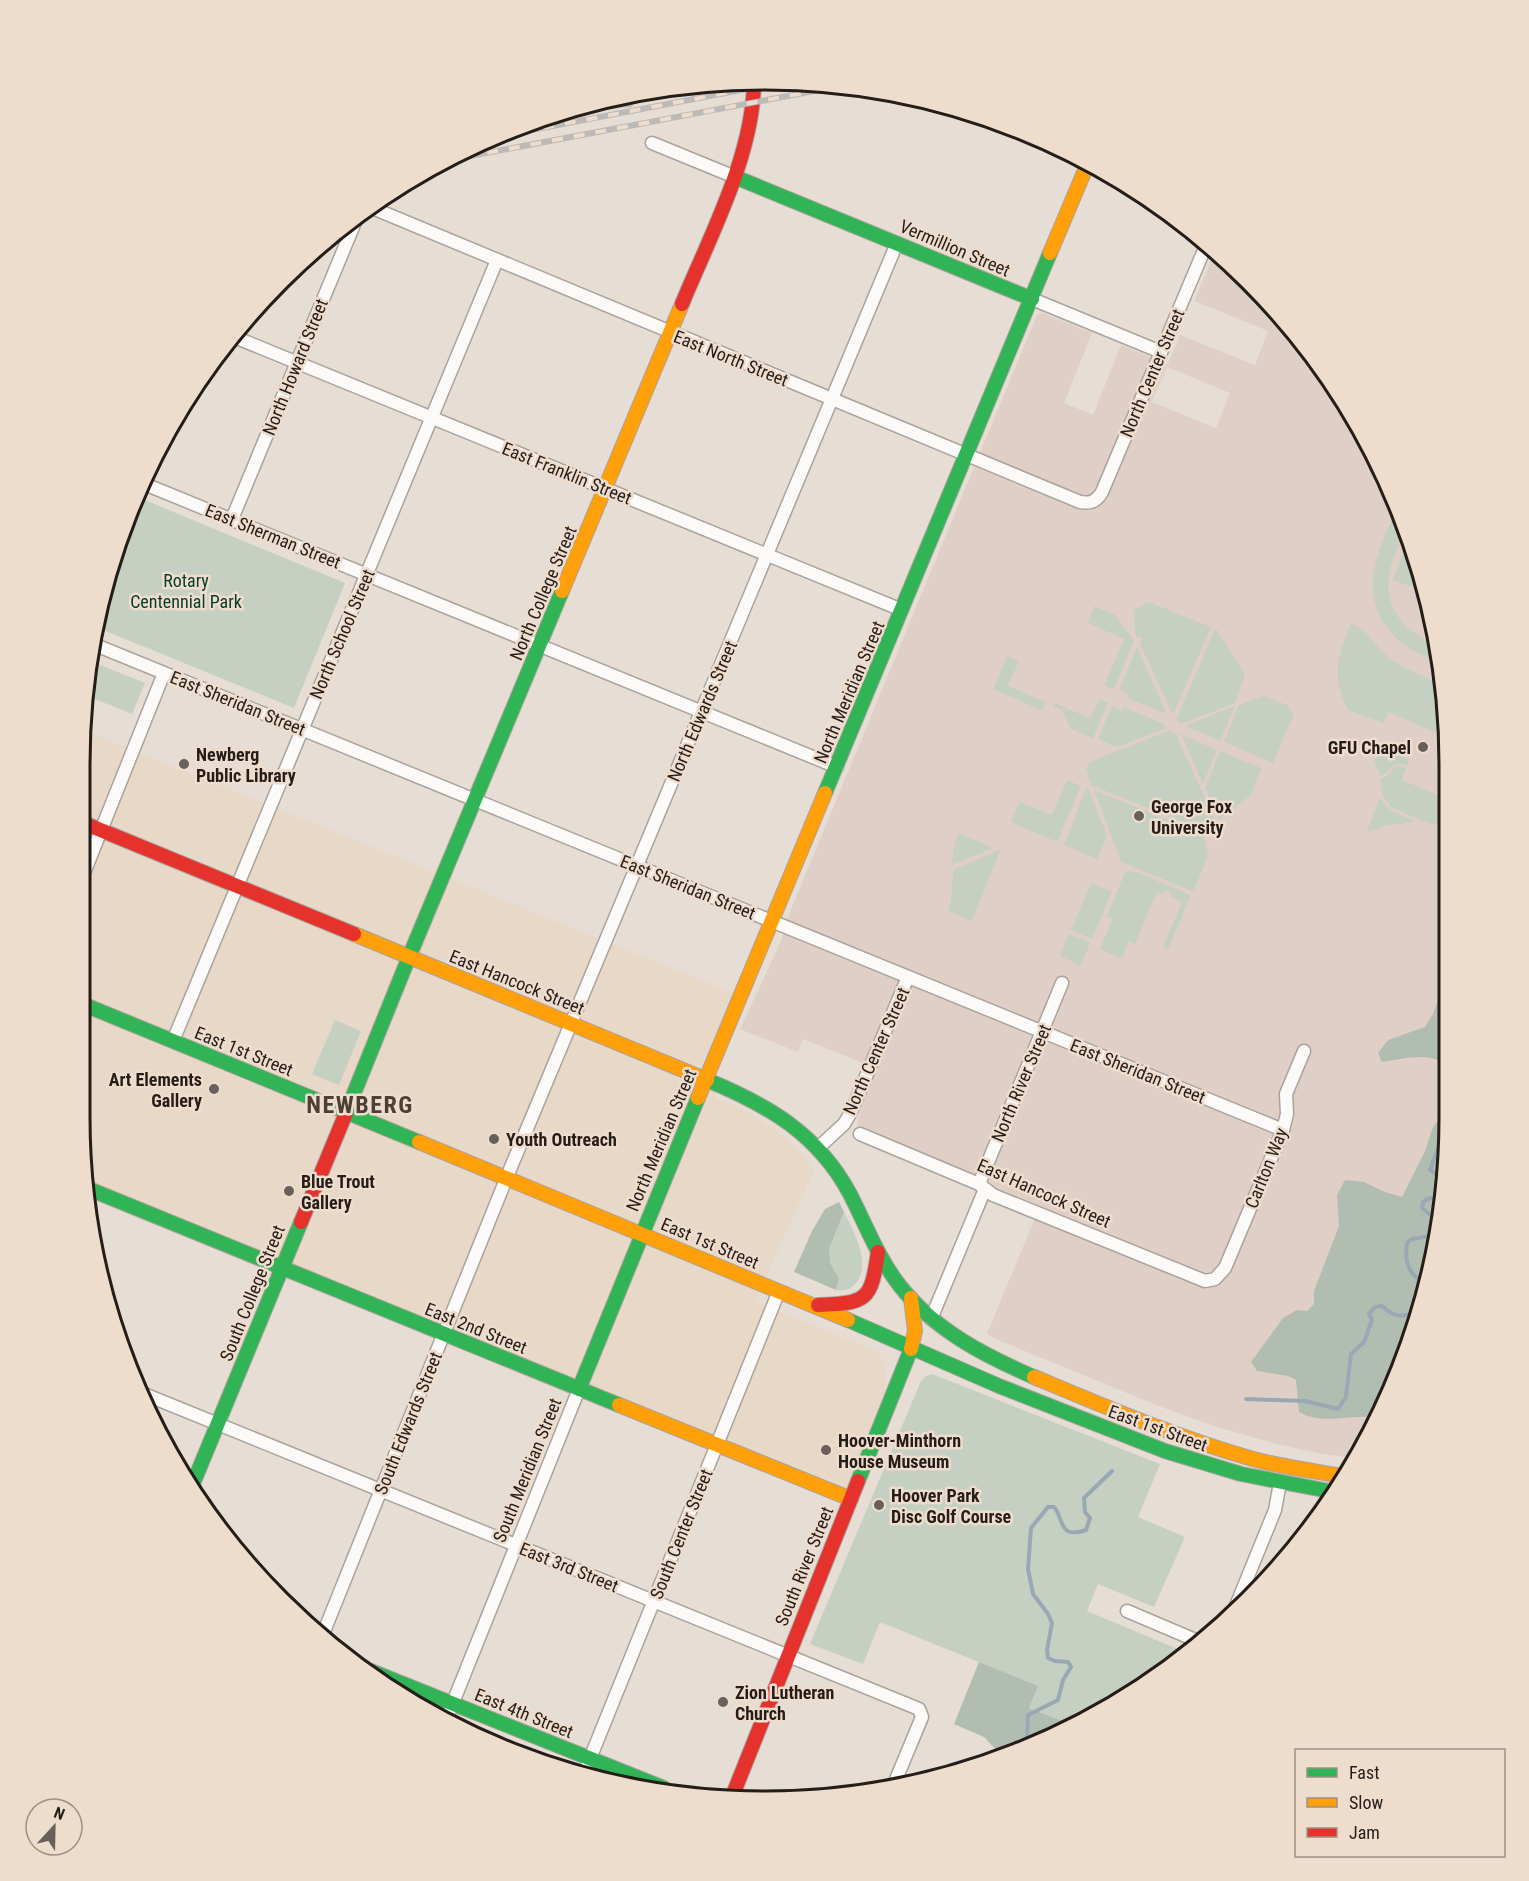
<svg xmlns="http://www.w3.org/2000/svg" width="1529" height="1881" font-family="'Roboto Condensed',sans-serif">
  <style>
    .built { fill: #e8d8c8 }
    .education { fill: #e0cfc7; fill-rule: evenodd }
    .green { fill: #c5d0c3 }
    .forest { fill: #b1bdb0 }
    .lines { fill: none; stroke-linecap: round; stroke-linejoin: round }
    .stream { stroke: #9aa8b5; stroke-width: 4 }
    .street-casing { stroke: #aaa39c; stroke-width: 15 }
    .fast-casing { stroke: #aaa39c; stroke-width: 16 }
    .slow-casing { stroke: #aaa39c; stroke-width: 16 }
    .jam-casing { stroke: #aaa39c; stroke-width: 16 }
    .street { stroke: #fbfaf9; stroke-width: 12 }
    .fast { stroke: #30b455; stroke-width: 14 }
    .slow { stroke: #ff9f0a; stroke-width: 14 }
    .jam { stroke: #e5322d; stroke-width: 14 }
    .rail-casing { stroke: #bcb9b7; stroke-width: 6 }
    .rail { stroke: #eedccd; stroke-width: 4; stroke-dasharray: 11; stroke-linecap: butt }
    .poi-dot { fill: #68605a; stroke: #eedccd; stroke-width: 2 }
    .labels { text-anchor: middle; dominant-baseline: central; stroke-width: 5; stroke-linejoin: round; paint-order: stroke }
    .street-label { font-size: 18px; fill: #241d18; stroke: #eedccd }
    .park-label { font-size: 18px; fill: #064027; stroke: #eedccd }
    .poi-label { font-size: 18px; font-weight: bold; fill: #241d18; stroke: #eedccd; text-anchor: start }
    .district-label { font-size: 24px; font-weight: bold; letter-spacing: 1.5px; fill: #4d3f33; stroke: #eedccd }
    .rim { fill: none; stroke: #241d18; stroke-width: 3 }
  </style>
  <rect width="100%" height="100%" fill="#e6ddd5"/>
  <path class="built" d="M81,729L741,996L714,1060L716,1098L736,1106L769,1125L794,1145L808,1160L814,1171L755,1301L879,1352L886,1370L883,1417L851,1499L88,1181L80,1116Z"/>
  <path class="education" d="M1216,249L1308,347L1379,461L1426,588L1448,720V1161L1426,1293L1379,1419L1355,1458L1323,1454L1281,1445L1217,1427L1156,1405L996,1339L987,1334L1040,1206L994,1187L989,1180L857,1126L863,1103L877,1069L803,1039L798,1052L740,1029L781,941L790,912L1037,315L1042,313L1092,333L1064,403L1093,415L1121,345L1168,364L1180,335L1255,365L1268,331L1194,301ZM1167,367L1230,393L1216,428L1152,402Z"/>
  <g class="green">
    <path d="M135,496L345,583L294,708L96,627L103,588Z"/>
    <path d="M1396,508L1405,530C1399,545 1391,560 1389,575C1384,607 1405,634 1435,643L1438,660C1396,651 1366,614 1374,570C1378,549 1389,528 1396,508Z"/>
    <path d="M1408,540L1426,588L1427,592L1393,580Z"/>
    <path d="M1149,602L1211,627L1173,715L1139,642L1143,640L1140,636L1137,638L1135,632L1134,610Z"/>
    <path d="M1094,606L1115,615L1134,641L1114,689L1104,686L1124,639L1088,623Z"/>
    <path d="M1351,623C1367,630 1374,644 1386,655C1403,669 1423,676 1442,684L1448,720V738L1388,712L1383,723L1348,710C1331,676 1337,657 1351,623Z"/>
    <path d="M1217,630L1245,674L1235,703L1181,724L1176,720L1214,631Z"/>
    <path d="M1137,647L1167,714L1127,698L1129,694L1119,690Z"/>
    <path d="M1007,656L1019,661L1008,686L1046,702L1043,711L993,689Z"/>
    <path d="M93,662L145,683L132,714L85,695L89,672Z"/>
    <path d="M1264,696L1287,705L1294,714L1273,763L1224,742L1239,705Z"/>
    <path d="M1099,699L1108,703L1093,738L1071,729L1062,710L1053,706L1054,703L1090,718Z"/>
    <path d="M1112,706L1122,711L1124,707L1162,723L1167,728L1116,747L1098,739Z"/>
    <path d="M1235,706L1220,741L1187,727V725Z"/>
    <path d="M1169,731L1176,734L1216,822L1204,831L1091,785L1086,769L1089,762Z"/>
    <path d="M1181,734L1217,750L1203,784Z"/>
    <path d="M1383,748L1410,759L1407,766C1391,760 1393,771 1380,776L1374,762L1377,754L1380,755Z"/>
    <path d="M1220,751L1261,768L1251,795L1219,819L1205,788Z"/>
    <path d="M1396,766L1406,768L1402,780L1441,796L1448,781L1447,819L1440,823L1430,824L1391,807L1383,797L1380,779L1388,775Z"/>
    <path d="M1067,780L1081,786L1057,842L1011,822L1020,802L1052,815Z"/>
    <path d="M1086,788L1089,790L1107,836L1097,859L1064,845Z"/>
    <path d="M1094,790L1203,834L1208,856L1194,890L1192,891L1121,862Z"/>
    <path d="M1380,798L1390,810L1414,821V822L1384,826L1366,833Z"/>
    <path d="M959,833L993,848L952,865C952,853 954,844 959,833Z"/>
    <path d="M1001,849L972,921L948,911L952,894L953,870Z"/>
    <path d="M1129,871L1136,872L1191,895L1168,949L1163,947L1182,902L1170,897L1171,892L1165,890L1163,894L1157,892L1135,944L1129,941L1122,959L1100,949L1113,918L1107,916L1125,872Z"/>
    <path d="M1091,883L1112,891L1092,939L1071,930Z"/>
    <path d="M1069,934L1090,943L1081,966L1060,956Z"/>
    <path d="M335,1020L361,1031L339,1085L312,1074Z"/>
    <path d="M844,1212C854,1232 874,1267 853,1286C847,1291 844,1291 836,1290L839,1279L830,1261L829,1249Z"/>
    <path d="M932,1374L1160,1464L1138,1517L1185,1537L1154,1607L1098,1584L1087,1611L1185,1652L1075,1726L1029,1708L1038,1686L880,1622L863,1664L810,1644L921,1381L926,1376Z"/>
  </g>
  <g class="forest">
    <path d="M1448,973V1067C1432,1050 1403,1059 1382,1062L1378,1053L1388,1040L1425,1027L1433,1014Z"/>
    <path d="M1448,1092V1161L1426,1293L1380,1418C1353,1413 1323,1426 1299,1412L1296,1380L1288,1376L1257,1371L1251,1362L1283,1318L1297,1310L1307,1311L1314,1304V1291L1339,1226L1337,1195L1345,1180L1364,1182L1385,1192L1402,1197L1425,1151L1433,1127L1441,1117Z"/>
    <path d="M839,1202L844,1212L829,1249L830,1262L839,1279L836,1290L794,1272L812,1231L825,1209Z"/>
    <path d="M979,1662L1038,1686L1029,1708L1075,1726L1068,1731L1000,1754L984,1737L954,1724Z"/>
  </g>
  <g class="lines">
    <g class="stream">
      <path d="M1445,1181L1430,1170L1444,1133L1448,1127"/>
      <path d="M1438,1221L1422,1208L1423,1202C1430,1196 1434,1198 1442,1200"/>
      <path d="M1428,1285C1409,1276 1404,1263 1407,1243L1412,1239L1436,1235"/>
      <path d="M1246,1399L1305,1401L1338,1409L1346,1397L1351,1354L1364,1342L1372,1320L1369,1314L1375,1307L1382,1306C1396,1319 1403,1317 1420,1311"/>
      <path d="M1027,1745L1028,1715L1058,1700L1063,1680L1071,1667L1068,1662L1055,1661L1048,1658L1047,1650L1052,1623L1048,1614L1033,1594L1028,1569L1031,1528L1048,1507H1054C1064,1518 1058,1540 1086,1530L1090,1518L1085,1512L1084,1498L1112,1471"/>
    </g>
    <defs>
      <g id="street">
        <path d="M652,143L735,177"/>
        <path d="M370,207L1080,502C1090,504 1097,501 1102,492L1207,243"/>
        <path d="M1032,299L1161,352"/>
        <path d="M232,336L902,610"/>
        <path d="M142,483L837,767"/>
        <path d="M232,519L358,215"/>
        <path d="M93,644L1283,1130"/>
        <path d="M80,883L164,673"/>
        <path d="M173,1041L497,260"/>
        <path d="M860,1134L979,1184L993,1195L1205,1281L1215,1279L1225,1268L1283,1130L1287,1114L1286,1094L1304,1051"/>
        <path d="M818,1148L844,1124L851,1112L908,977"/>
        <path d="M979,1184L1062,983"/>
        <path d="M931,1319L985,1189"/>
        <path d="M144,1394L919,1709L922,1717L892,1789"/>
        <path d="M1127,1611L1200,1642"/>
        <path d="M1233,1613L1275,1510L1280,1483"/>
        <path d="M323,1634L506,1179L897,243"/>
        <path d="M446,1720L579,1389"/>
        <path d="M583,1776L779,1291"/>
      </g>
      <g id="fast">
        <path d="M735,177L1032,299"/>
        <path d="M825,793L1050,253"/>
        <path d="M80,1003L419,1142"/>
        <path d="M707,1080C768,1105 818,1134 850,1194C866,1225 878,1258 900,1286C935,1330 983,1355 1034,1377"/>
        <path d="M346,1113L409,957L562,591"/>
        <path d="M89,1189L619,1405"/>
        <path d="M848,1320L999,1386L1165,1451L1241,1474L1334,1492"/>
        <path d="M579,1389L698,1098"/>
        <path d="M858,1481L911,1349"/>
        <path d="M192,1486L301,1222"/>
        <path d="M371,1671L664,1788"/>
      </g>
      <g id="slow">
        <path d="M1050,253L1088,163"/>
        <path d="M562,591L682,304"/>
        <path d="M354,934L707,1080"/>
        <path d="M698,1098L825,793"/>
        <path d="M419,1142L848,1320"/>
        <path d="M911,1298L915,1331L911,1349"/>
        <path d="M1034,1377C1106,1407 1178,1438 1253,1459C1283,1467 1313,1471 1343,1476"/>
        <path d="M619,1405L851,1499"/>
      </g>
      <g id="jam">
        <path d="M682,304C710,236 753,156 754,82"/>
        <path d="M81,822L354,934"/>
        <path d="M301,1222L346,1113"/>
        <path d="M818,1305C867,1303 871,1301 878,1252"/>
        <path d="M732,1797L858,1481"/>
      </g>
    </defs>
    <use href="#street" class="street-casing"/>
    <use href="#fast" class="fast-casing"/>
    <use href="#slow" class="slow-casing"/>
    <use href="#jam" class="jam-casing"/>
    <use href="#street" class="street"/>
    <use href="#fast" class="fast"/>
    <use href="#slow" class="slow"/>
    <use href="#jam" class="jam"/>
    <defs>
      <g id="rail">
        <path d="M564,111L630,104"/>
        <path d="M500,136L778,83"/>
        <path d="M444,161L846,85"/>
      </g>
    </defs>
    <use href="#rail" class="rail-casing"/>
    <use href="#rail" class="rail"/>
  </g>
  <g class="poi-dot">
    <circle cx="1423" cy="747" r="6"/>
    <circle cx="184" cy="764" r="6"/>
    <circle cx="1139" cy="816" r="6"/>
    <circle cx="214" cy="1089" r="6"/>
    <circle cx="494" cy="1139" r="6"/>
    <circle cx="289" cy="1191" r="6"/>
    <circle cx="826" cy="1450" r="6"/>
    <circle cx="879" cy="1505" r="6"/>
    <circle cx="723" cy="1702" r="6"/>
  </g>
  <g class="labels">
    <g class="street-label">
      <text transform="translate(955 248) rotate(23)">Vermillion Street</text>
      <text transform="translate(731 358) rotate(22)">East North Street</text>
      <text transform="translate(295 367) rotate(-68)">North Howard Street</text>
      <text transform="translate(1152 373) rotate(-67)">North Center Street</text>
      <text transform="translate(567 473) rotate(22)">East Franklin Street</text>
      <text transform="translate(273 536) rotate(22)">East Sherman Street</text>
      <text transform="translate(543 593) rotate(-67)">North College Street</text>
      <text transform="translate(342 634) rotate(-67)">North School Street</text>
      <text transform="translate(849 692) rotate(-67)">North Meridian Street</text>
      <text transform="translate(238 703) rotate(22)">East Sheridan Street</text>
      <text transform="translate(702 711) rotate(-67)">North Edwards Street</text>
      <text transform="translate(688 887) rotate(22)">East Sheridan Street</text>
      <text transform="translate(517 982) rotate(22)">East Hancock Street</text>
      <text transform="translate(244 1051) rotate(22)">East 1st Street</text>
      <text transform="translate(876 1051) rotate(-66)">North Center Street</text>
      <text transform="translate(1138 1071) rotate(22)">East Sheridan Street</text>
      <text transform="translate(1021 1083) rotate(-67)">North River Street</text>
      <text transform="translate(661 1140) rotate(-67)">North Meridian Street</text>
      <text transform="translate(1266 1168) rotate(-68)">Carlton Way</text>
      <text transform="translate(1044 1193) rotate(24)">East Hancock Street</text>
      <text transform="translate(710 1243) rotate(23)">East 1st Street</text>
      <text transform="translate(252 1293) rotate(-68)">South College Street</text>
      <text transform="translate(476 1328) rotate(22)">East 2nd Street</text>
      <text transform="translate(408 1423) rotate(-68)">South Edwards Street</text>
      <text transform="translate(1158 1428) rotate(20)">East 1st Street</text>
      <text transform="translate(527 1470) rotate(-68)">South Meridian Street</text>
      <text transform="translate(681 1534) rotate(-68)">South Center Street</text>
      <text transform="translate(804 1566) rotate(-68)">South River Street</text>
      <text transform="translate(569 1567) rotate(22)">East 3rd Street</text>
      <text transform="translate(524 1713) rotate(22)">East 4th Street</text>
    </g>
    <g class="park-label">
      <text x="186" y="580">Rotary<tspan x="186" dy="21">Centennial Park</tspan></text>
    </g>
    <g class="poi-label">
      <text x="1411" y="747" text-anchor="end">GFU Chapel</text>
      <text x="196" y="754">Newberg<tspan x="196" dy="21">Public Library</tspan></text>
      <text x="1151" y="806">George Fox<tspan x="1151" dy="21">University</tspan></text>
      <text x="202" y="1079" text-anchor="end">Art Elements<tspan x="202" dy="21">Gallery</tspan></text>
      <text x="506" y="1139">Youth Outreach</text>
      <text x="301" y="1181">Blue Trout<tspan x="301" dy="21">Gallery</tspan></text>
      <text x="838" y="1440">Hoover-Minthorn<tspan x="838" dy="21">House Museum</tspan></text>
      <text x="891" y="1495">Hoover Park<tspan x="891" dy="21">Disc Golf Course</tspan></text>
      <text x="735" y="1692">Zion Lutheran<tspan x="735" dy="21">Church</tspan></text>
    </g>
    <g class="district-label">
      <text x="360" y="1105">NEWBERG</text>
    </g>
  </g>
  <path d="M0 0H1529V1881H0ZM764 90H765A674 674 0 0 1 1439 764V1117A674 674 0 0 1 765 1791H764A674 674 0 0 1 90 1117V764A674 674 0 0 1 764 90Z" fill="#eedccd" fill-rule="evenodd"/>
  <path class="rim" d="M764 90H765A674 674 0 0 1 1439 764V1117A674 674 0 0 1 765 1791H764A674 674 0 0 1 90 1117V764A674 674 0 0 1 764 90Z"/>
  <rect x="1295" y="1749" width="210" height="108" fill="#eedccd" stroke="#9d9085" stroke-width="1.5"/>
  <rect x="1307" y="1768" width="30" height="9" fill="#30b455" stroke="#9d9085" stroke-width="1.5"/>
  <text x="1349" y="1779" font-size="18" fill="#241d18">Fast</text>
  <rect x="1307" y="1798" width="30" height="9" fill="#ff9f0a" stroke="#9d9085" stroke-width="1.5"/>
  <text x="1349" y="1809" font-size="18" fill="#241d18">Slow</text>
  <rect x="1307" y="1828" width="30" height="9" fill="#e5322d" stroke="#9d9085" stroke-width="1.5"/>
  <text x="1349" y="1839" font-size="18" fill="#241d18">Jam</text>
  <g transform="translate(54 1827) rotate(22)"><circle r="28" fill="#eedccd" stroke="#9d9085" stroke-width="1.5"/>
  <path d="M0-4.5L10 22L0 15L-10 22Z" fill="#68605a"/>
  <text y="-9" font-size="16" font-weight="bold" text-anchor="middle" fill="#241d18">N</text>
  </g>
</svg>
